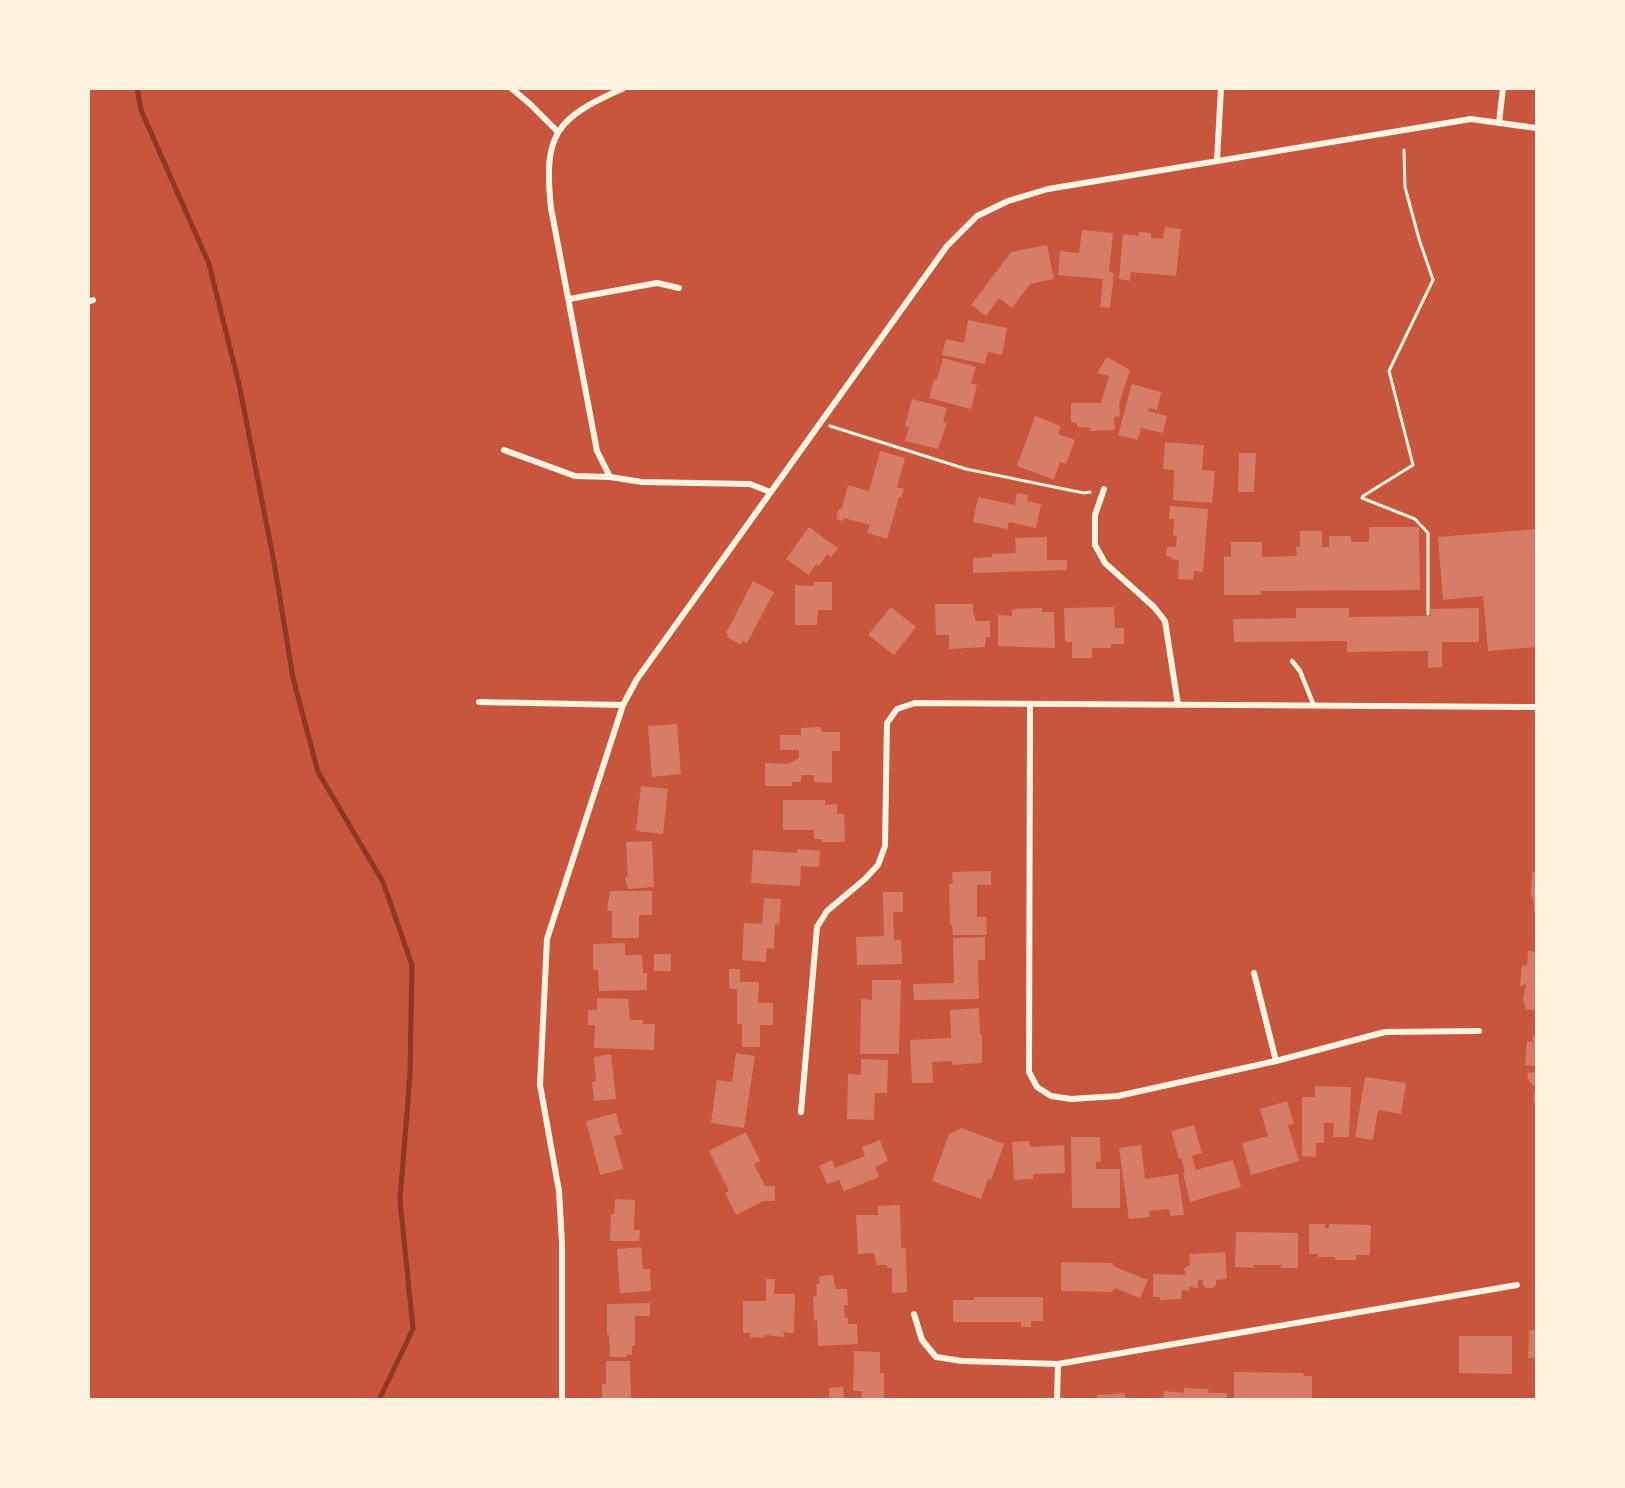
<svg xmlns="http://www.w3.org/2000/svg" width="1625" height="1488" font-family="Ubuntu,sans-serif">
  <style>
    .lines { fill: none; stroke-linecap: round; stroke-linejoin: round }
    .stream { stroke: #8f3625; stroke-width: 5 }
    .building { fill: #d67c66 }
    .path { stroke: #fff3e0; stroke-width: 3 }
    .service { stroke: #fff3e0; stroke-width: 4.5 }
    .minor { stroke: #fff3e0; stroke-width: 6 }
  </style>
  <rect width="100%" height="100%" fill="#c8553d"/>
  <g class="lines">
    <path class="stream" d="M137,88L141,110L209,264L239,384L274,562L293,678L318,772L383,882L412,965L410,1074L400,1200L413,1329L379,1400"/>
  </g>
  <g class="building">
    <path d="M1165,227L1181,229L1176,276L1131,272L1130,281L1119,279L1123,234L1139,236V232L1151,233V238L1163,239Z"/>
    <path d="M1082,230L1113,233L1109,272L1114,273L1110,308L1100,307L1103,279L1058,275L1060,251L1079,253Z"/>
    <path d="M1047,245L1054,279L1030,284L1012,308L999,298L986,316L971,305L1011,252Z"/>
    <path d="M968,320L1007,328L1002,355L988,352L985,364L942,355L946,339L964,343Z"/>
    <path d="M1107,357L1130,370L1119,404L1120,416L1114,417L1115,430L1089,431L1091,428L1077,427V423L1071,422V403H1101L1109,376L1097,373Z"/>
    <path d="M943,358L976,367L971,383L977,385L971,409L929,398L934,379L937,380Z"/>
    <path d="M1132,384L1161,392L1157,410L1149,408L1148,411L1167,416L1163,433L1141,428L1138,440L1118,435Z"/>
    <path d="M912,399L947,408L943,422L947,423L938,449L905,441L909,427L905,426Z"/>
    <path d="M1035,416L1061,426L1058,434L1075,440L1066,464L1060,462L1054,480L1017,466Z"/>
    <path d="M1165,442L1204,445L1202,470L1215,471L1212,503L1173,500L1174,470L1163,469Z"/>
    <path d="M880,451L905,458L897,487L904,489L901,498L899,497L887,539L867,533L870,525L844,518L843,521L836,519L838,510L842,508L848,485L869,491Z"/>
    <path d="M1239,453H1256L1254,492H1238Z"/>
    <path d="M1017,493L1028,495L1027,501L1041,504L1036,528L1009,522L1007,529L973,522L978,497L1015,505Z"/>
    <path d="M1170,506L1208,509L1203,572L1194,571L1193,580L1178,579L1179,560L1171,559V557L1166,556L1167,547H1176L1177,536L1173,535L1174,519H1169Z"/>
    <path d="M809,527L838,548L831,557L827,554L819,566L816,564L809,575L786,559Z"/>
    <path d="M1369,527H1419L1420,590L1261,591V595H1224V556L1231,557V542H1262V557L1297,556L1296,547H1300V531H1322V547H1329V536H1351V542H1369Z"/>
    <path d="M1536,529V647L1488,651L1483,596L1443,600L1438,537Z"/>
    <path d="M1047,537V560H1067V570L973,573V558L992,557V554L1016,553L1015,538Z"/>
    <path d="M753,581L774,592L747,643L743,641L741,645L727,637L728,634L726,633Z"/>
    <path d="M814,582H832V610H818L817,625H795V585L814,586Z"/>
    <path d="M935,604H973V615H975V621H990V637H986L985,647L949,649V635H936Z"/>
    <path d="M891,607L916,627L894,655L868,635Z"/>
    <path d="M1114,607L1115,628H1124V644H1111V648H1092V658H1072V642H1065L1064,608Z"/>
    <path d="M1042,608V612H1054L1055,648L998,646V615L1012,616V609Z"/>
    <path d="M1296,608H1349V617L1431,616L1430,609L1479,608V642H1442V667L1428,668V651L1347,652V641L1234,642L1233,619L1296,618Z"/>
    <path d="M677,724L681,774L652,777L648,726Z"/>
    <path d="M820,727L823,732H840V751H832V783L814,782V775H801V782H792V786H765V763L788,764L799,758V750H780V735H801V728Z"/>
    <path d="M641,786L668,789L663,834L636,831Z"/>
    <path d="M783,800H825V805L837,804V814H844L845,842H822V839H814V830H783Z"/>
    <path d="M652,841L654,887L628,889L625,877H628L626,842Z"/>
    <path d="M798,849L820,851L819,867L801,866L800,886L751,883L753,850L797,853Z"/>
    <path d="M991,871V885H977V917H986L987,935H953L952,925H950L949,884H953L952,872Z"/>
    <path d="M1532,872H1536V913L1534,911L1533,898L1531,896Z"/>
    <path d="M610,891H652V915H639V938H612V911H607Z"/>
    <path d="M883,892H903V912H893L894,940H901L902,964L857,965L856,937L884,936Z"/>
    <path d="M764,898L781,899L779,925L775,924L774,949L767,948L766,962L742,960L744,923L762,924Z"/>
    <path d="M985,937V960H978L979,999L914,1000L913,984L954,983L953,938Z"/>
    <path d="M625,943V955H642L643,973H647V990L599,991L598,970H593V944Z"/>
    <path d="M1528,951L1536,952V1017L1534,1016L1535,1010L1526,1009L1523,1000L1526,984L1520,986L1522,965L1527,966Z"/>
    <rect x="654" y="954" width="17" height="17"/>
    <path d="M729,969H740V982H759L758,1003H773V1025H760V1047H742V1024H737V990L729,988Z"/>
    <path d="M872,980H901L899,1054H860L861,999L872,1000Z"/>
    <path d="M597,998L628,999L630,1020H643V1024H655L654,1050L594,1048L595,1025H588V1010H597Z"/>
    <path d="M979,1008L980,1034H982V1063L951,1065L952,1061L932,1062L933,1083H912L910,1040L951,1038L950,1010Z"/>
    <path d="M1533,1035H1536V1066L1525,1065L1527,1041L1533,1042Z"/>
    <path d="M736,1053L755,1056L744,1128L711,1123L717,1080L732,1082Z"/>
    <path d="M611,1054L616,1099L594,1101L592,1082L596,1081L594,1057Z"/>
    <path d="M861,1059L888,1060L887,1093H875L874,1120L847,1119L848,1074L861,1075Z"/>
    <path d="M1536,1072V1103L1533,1102L1535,1086L1532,1085L1529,1081L1527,1073Z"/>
    <path d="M1365,1077L1406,1083L1401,1114L1378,1110L1373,1140L1355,1137Z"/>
    <path d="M1315,1086L1351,1087L1349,1137H1333L1334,1123H1324V1143H1316V1157L1302,1156V1097H1315Z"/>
    <path d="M1287,1101L1294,1124L1288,1125L1299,1161L1251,1175L1242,1143L1268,1136L1260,1109Z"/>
    <path d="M616,1113L622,1134L614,1136L623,1169L600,1175L586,1121Z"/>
    <path d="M1194,1125L1202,1153L1192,1156L1196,1170L1233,1160L1241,1187L1190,1202L1183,1173L1185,1172L1181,1158L1179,1159L1171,1131Z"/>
    <path d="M962,1128L1004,1144L991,1180L988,1179L981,1199L932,1181L949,1134Z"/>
    <path d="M746,1132L760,1161L754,1164L765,1186H775V1201H763L736,1215L725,1193L729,1191L709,1151Z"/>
    <path d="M1071,1137H1100L1101,1162H1096V1169H1120V1208H1072Z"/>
    <path d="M880,1140L888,1161L875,1167L879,1177L844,1191L839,1180L827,1184L819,1166L832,1160L835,1168L865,1156L862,1147Z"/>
    <path d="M1029,1141L1030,1147L1064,1145L1065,1173L1033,1174V1179L1014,1180L1012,1142Z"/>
    <path d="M1141,1145L1145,1179L1178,1174L1184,1215L1170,1216L1169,1209L1149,1211L1150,1217L1129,1219L1119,1148Z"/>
    <path d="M615,1199L635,1200L634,1230H640L639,1241H610L611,1214H614Z"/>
    <path d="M900,1205L901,1248H906L907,1292L892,1293V1268H887V1265H877L874,1253L858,1254L856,1215H878V1206Z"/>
    <path d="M1309,1224H1325V1228H1329V1224L1371,1225L1370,1255H1356V1260H1335V1257H1318V1254H1309Z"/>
    <path d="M1236,1232L1298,1233V1268H1280L1282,1265H1253L1255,1268L1235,1267Z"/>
    <path d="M641,1247L643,1269H650L651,1291L620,1293L617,1249Z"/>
    <path d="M1225,1252L1227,1279L1216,1280V1285L1213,1288H1206L1203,1285V1280H1198V1288L1189,1287V1291L1182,1290L1181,1299L1160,1300V1297H1153V1274L1186,1275L1184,1268L1190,1265L1189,1254Z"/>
    <path d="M1061,1262L1113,1263V1266L1148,1280L1140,1298L1115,1288L1112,1292L1061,1291Z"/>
    <path d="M833,1275L836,1289H847L848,1305H844L845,1318H848V1324H857L858,1344L818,1346L817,1320L814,1321L813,1297L817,1296L816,1284L820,1283L819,1276Z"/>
    <path d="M766,1279H775L774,1294H795L794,1333L783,1332L785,1337L764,1335L765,1338L750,1337V1333H743V1301H766Z"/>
    <path d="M974,1297H1043V1321H1031V1327H1021V1322H953V1300H974Z"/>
    <path d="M650,1303V1316H635V1346H632V1355L627,1354V1357H610L609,1335L607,1334V1304Z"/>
    <path d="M1529,1330H1536V1358H1528Z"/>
    <path d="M1459,1336H1512V1374L1459,1373Z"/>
    <path d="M854,1351L880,1352V1373H884V1400H861L862,1391H853Z"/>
    <path d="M606,1361H630L631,1400H602V1384H606Z"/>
    <path d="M1234,1372L1303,1373L1304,1376H1312V1399L1234,1400Z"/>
    <path d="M843,1387L844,1400H829V1388Z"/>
    <path d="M1184,1388L1208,1389L1209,1393H1227V1400H1163L1164,1391L1184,1393Z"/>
    <path d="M1125,1393V1400H1097V1395Z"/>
  </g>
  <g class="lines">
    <g class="path">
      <path d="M1404,150L1405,187L1419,239L1433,280L1389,371L1413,465L1363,496L1362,498L1415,519L1428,533V614"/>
      <path d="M830,426L966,469L1084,493L1090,492"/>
    </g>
    <path class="service" d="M1292,661L1300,671L1314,706"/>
    <g class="minor">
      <path d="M511,88L530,104L558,132"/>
      <path d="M1499,123L1503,88"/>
      <path d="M1217,160L1221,88"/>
      <path d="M569,299L657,283L679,288"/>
      <path d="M88,302L93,300"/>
      <path d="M504,450L575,476L610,477L642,482L750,484L770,492"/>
      <path d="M610,477L597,451L551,208C543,133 556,118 624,88"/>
      <path d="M1104,489L1095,515V545L1105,563L1154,607L1165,621L1178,705"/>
      <path d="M479,702L623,705"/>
      <path d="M1030,704L1029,1072L1037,1087L1051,1096L1071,1099L1118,1096L1276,1061L1385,1032L1479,1031"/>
      <path d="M1254,973L1276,1061"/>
      <path d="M801,1112L817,927L827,911L865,879L878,865L885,846L887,723L897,709L915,703L1536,707"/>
      <path d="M914,1314L922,1340L936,1357L962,1361L1058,1364L1517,1285"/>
      <path d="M562,1400V1243L559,1191L540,1085L547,939L623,705L637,679L947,246L977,216L1008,201L1048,189L1471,119L1536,128"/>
      <path d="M1057,1400L1058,1364"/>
    </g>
  </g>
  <rect width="1625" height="1488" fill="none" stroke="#fff3e0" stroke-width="180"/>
</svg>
